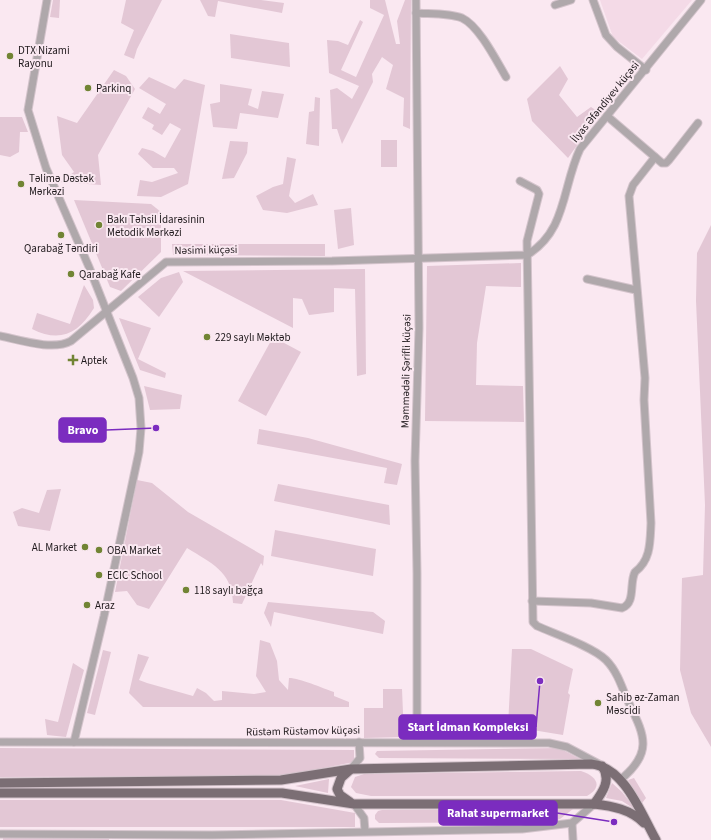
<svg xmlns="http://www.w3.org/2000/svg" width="711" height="840" font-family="'Source Sans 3',sans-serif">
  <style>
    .built { fill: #f4dae7 }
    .green { fill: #e3c7d5 }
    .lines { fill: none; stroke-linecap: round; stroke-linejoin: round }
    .minor-casing { stroke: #d3c3cb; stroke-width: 9 }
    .major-casing { stroke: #d3c3cb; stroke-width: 11 }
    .minor { stroke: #afa8ab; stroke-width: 7 }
    .major { stroke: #7b6e74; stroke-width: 9 }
    .poi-dot { fill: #718434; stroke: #fae8f1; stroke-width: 1.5 }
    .labels { text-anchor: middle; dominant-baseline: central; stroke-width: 4; stroke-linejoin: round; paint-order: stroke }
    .poi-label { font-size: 11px; fill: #1f191c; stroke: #fae8f1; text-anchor: start }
    .street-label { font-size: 11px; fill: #1f191c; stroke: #fae8f1 }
    .leader { fill: none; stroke: #7b2cbf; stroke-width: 1.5 }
    .callout-dot { fill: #7b2cbf; stroke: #fae8f1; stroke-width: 1.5 }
    .callout { fill: #7b2cbf; stroke: #7b2cbf; stroke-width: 1.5 }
    .callout-label { font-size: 12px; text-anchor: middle; font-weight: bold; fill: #fff }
  </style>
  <rect width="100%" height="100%" fill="#fae8f1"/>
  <path class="built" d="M600,0H692L642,59L613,37Z"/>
  <g class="green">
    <path d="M53,0H60L59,18L50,17Z"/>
    <path d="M126,0H162L137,49L134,59L124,55L134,30L121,23Z"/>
    <path d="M200,0H261L284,3L282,13L218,1L215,17L208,16Z"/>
    <path d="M370,0H385L396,44H400L397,21L405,0H411L410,129L403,126L404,98L386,89L393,65L382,57L372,74L373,82L342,144L337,129H332L330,90L337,88L352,99L359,86L329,73L327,40L338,41L348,45L360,20L363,22L341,70L356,77L384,15L370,8Z"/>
    <path d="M230,34L289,43L290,67L231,58Z"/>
    <path d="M560,66L568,79L559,95L577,117L591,107L600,113L568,158L532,121L527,99Z"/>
    <path d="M114,70L126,76L135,89L98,155L101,185L60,182L74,172L62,155L57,116L77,123Z"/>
    <path d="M149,77L175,89L184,79L205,85L188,184L161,197L137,196L140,180L152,182L178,173L174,168H153L138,154L142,148L153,151L165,158L181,129L170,123L162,135L152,129L154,125L142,118L148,107L160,114L166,104L139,88Z"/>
    <path d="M220,84L252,89L248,105L258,109L262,91L284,94L278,118L240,113L237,129L213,127L210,104L220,102Z"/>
    <path d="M315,97L320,98L319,146L306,144L309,112L314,111Z"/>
    <path d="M0,117H22L28,132H20L19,152L10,157L0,155Z"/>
    <rect x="381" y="140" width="16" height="27"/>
    <path d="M230,141L248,142L247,153L234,178L222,179Z"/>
    <path d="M287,157L296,159L289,196L295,203L313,194L318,205L287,213L263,210L256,196L273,187L283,184Z"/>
    <path d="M74,200L151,204L161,212V252L121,291L110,287Z"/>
    <path d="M351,208L354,245L338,249L334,210Z"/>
    <path d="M711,225V747L691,713L680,670L682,578L703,575L705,505L696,301L697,253Z"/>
    <path d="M172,244H325V256L173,255Z"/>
    <path d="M521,263V287L486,286L477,343L476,385L523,386L524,422L425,421L427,266Z"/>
    <path d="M365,269L366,374L357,376L355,289L334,288V312L309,315L302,299L293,298V328L183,271Z"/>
    <path d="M179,272L183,282L159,317L138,297L161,278Z"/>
    <path d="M84,285L93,300L94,308C78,334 60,343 32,329L37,313L70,324Z"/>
    <path d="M119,318L151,328L138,359L166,373L165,378L140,370Z"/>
    <path d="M273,337L301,352L266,416L238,401Z"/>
    <path d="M144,386L182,395L180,409L150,410Z"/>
    <path d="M259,429L308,438L402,464L397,485L384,483L387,468L257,444Z"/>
    <path d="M137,480L152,483L188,512L264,556L263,566L261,563L242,604L233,603C232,571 211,563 187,548L149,609L137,605L127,591L115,592Z"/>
    <path d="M278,484L389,505L390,525L274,501Z"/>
    <path d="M61,489L50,531L18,526L13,512L22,508L39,513L47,490Z"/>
    <path d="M275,530L376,549L373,576L271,556Z"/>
    <path d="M268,602L373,612L385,621L383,634L274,612L271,627L264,613Z"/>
    <path d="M260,640L270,643L277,661L279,680L288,690L289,678C300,678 322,688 334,692V696L349,702V707H143L129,693L138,654L149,657L139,680L147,683L193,696L197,688L206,693L214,701L222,700V691L254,694L266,692L256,676Z"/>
    <path d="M512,649H531L573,669L568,693L570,695L563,735L508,726Z"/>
    <path d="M103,650L111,652L95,715L87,713Z"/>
    <path d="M73,663L84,670L66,737L47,735L45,719L58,722Z"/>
    <path d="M383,689H402L404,737L364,738V708H383Z"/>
    <path d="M0,748L354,750V762L283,776L0,777Z"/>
    <path d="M559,748L580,759L379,758L375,754L377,751Z"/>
    <path d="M581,771C596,776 604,786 587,796H371L356,793L351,787L355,777L364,774Z"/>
    <path d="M634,778L646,798L642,803L628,780Z"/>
    <path d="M329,779L328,793L295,786Z"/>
    <path d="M612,783L622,792L636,810L622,801L606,798Z"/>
    <path d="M0,800H281L355,813V827H0Z"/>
    <path d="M573,809L560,819L550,822L384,823H379L375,819V815L378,811L382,810Z"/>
    <path d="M3,837L109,838V840H3Z"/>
  </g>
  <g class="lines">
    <defs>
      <g id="minor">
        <path d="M47,0L28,110L46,168L89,267L133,378L139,398L141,428L139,452L104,616L74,742"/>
        <path d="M416,0L419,328L415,461L417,573V742"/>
        <path d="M593,0L606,35L617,47L646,70"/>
        <path d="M555,5L571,0"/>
        <path d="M416,13C430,14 449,13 462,18C479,26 496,60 506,77"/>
        <path d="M607,116L662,163H666L669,160L698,123"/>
        <path d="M520,181L537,190L539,194L527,241L533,622L537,626C555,634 593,647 606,660C616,670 621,684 626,697C643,733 656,751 620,780"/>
        <path d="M587,279L636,290"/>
        <path d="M0,336C20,340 53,351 71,341L166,262L332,261L527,255C567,231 562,187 580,149L701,0"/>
        <path d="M532,601L591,603L622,608C636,603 629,583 635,572C651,560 650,542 651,523L644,400L645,378L629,196L633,185L655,157"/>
        <path d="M0,742L549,743L567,747L599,764"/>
        <path d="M351,769L360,758L359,742"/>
        <path d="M354,804L364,818L365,831"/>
        <path d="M572,823L573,840"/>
        <path d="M0,834L212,835L522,829L572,823L594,804"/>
      </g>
      <g id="major">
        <path d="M0,783L281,780L351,769L591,764C625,767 641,814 656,840"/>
        <path d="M0,793H282L354,804H594C612,806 630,809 644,823"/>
        <path d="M350,802L340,795L337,789L341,778L350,770"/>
        <path d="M594,804C602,793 612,780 602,766"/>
      </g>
    </defs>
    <use href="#minor" class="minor-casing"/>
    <use href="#major" class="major-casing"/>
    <use href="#minor" class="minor"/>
    <use href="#major" class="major"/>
  </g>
  <g class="poi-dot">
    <circle cx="10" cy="56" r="4"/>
    <circle cx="88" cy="88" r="4"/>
    <circle cx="21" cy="184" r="4"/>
    <circle cx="99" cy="225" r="4"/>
    <circle cx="61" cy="235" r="4"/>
    <circle cx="71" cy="274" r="4"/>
    <circle cx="207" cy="337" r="4"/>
    <path d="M71 354h4v4h4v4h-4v4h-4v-4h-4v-4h4z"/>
    <circle cx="85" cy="547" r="4"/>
    <circle cx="99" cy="550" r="4"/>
    <circle cx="99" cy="575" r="4"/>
    <circle cx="186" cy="590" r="4"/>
    <circle cx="87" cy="605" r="4"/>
    <circle cx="598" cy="703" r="4"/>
  </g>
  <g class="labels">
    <g class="poi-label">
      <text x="18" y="50">DTX Nizami<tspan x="18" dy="13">Rayonu</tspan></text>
      <text x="96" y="88">Parkinq</text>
      <text x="29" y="178">Təlimə Dəstək<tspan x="29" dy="13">Mərkəzi</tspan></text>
      <text x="107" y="219">Bakı Təhsil İdarəsinin<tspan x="107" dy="13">Metodik Mərkəzi</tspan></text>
      <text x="61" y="248" text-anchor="middle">Qarabağ Təndiri</text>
      <text x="79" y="274">Qarabağ Kafe</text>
      <text x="215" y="337">229 saylı Məktəb</text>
      <text x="81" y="360">Aptek</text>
      <text x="77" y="547" text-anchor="end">AL Market</text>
      <text x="107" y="550">OBA Market</text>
      <text x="107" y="575">ECIC School</text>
      <text x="194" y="590">118 saylı bağça</text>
      <text x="95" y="605">Araz</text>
      <text x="606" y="697">Sahib əz-Zaman<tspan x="606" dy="13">Məscidi</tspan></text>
    </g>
    <g class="street-label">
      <text transform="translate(605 102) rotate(-51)">İlyas Əfəndiyev küçəsi</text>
      <text transform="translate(206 250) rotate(-1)">Nəsimi küçəsi</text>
      <text transform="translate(406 371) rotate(-89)">Məmmədəli Şərifli küçəsi</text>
      <text transform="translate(303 731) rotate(-1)">Rüstəm Rüstəmov küçəsi</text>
    </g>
  </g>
  <path class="leader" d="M156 428L106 430M540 681L536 727M614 822L557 813"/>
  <g class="callout-dot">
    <circle cx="156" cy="428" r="4"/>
    <circle cx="540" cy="681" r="4"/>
    <circle cx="614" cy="822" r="4"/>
  </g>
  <g class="callout">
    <rect x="59" y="418" width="47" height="24" rx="4"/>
    <rect x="399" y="715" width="137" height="24" rx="4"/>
    <rect x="439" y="801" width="118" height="24" rx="4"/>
  </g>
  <g class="callout-label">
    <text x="83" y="434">Bravo</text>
    <text x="468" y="731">Start İdman Kompleksi</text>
    <text x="498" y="817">Rahat supermarket</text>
  </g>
</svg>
